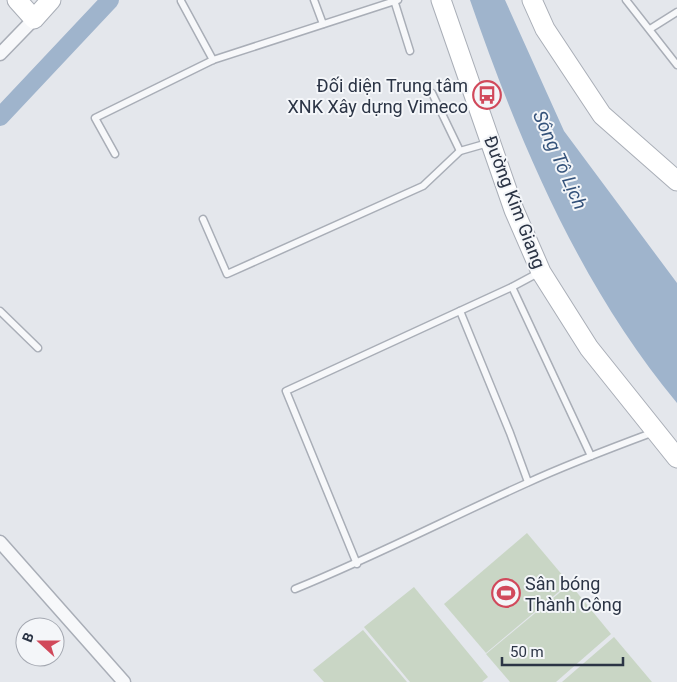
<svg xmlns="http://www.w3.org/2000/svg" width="677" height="682" font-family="Roboto,sans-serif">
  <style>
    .green { fill: #c9d6c5 }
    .water { fill: #9fb4cc }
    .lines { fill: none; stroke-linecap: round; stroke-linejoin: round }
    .canal { stroke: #9fb4cc; stroke-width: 18 }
    .lane-casing { stroke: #a9aeb7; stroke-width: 9 }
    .street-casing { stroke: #a9aeb7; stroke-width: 15 }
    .secondary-casing { stroke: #a9aeb7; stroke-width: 21 }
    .lane { stroke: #f7f8fa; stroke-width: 6 }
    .street { stroke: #f7f8fa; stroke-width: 12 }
    .secondary { stroke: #fff; stroke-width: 19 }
    .labels { text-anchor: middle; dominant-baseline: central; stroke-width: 4; stroke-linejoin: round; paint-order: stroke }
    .poi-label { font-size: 18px; fill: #2b3445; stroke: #f4f6f9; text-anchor: end }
    .street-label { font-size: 18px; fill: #2b3445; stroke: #f4f6f9 }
    .water-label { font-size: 19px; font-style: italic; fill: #34527a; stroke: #f4f6f9 }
  </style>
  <rect width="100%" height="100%" fill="#e4e7ec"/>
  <g class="green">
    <path d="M527,533L569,583L486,653L444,604Z"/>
    <path d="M570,584L611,634L556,682H510L486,654Z"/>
    <path d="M414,587L488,677L482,682H410L364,627Z"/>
    <path d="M363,630L407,682H324L313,670Z"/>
    <path d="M614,637L652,682H562Z"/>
  </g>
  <path class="water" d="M470,0H505L564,131L677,283V403C580,286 519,142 470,0Z"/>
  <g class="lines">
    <path class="canal" d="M0,117L110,0"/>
    <defs>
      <g id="lane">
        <path d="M314,0L323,24"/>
        <path d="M394,0L410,51"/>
        <path d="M626,0L677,65"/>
        <path d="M181,1L213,60"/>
        <path d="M650,29L677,12"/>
        <path d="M432,93L460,151"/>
        <path d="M115,154L95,118L213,60L398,0"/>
        <path d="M203,219L227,274L423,186L460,151L488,143"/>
        <path d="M512,287L591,456"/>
        <path d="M0,311L38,348"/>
        <path d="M460,311L510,433L528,482"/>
        <path d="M357,564L286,391L512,287L540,272"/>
        <path d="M295,589C374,557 449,518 527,483C568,464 611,448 654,432"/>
      </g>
      <g id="street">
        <path d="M0,54L34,19"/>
        <path d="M0,542L124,682"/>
      </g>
      <g id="secondary">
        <path d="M17,0L34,19L51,0"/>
        <path d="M441,0L514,210L541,272L589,348L677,458"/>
        <path d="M532,0L545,29L602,115L677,181"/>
      </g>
    </defs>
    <use href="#lane" class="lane-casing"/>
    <use href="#street" class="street-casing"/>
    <use href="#secondary" class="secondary-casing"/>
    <use href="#lane" class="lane"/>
    <use href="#street" class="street"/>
    <use href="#secondary" class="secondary"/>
  </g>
  <defs>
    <symbol id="bus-ring" viewBox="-11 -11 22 22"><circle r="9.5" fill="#f4f6f9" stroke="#d1495b" stroke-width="1.5"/><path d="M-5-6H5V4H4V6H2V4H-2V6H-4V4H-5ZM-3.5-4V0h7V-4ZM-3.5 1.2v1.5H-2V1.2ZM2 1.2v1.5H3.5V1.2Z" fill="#d1495b"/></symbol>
    <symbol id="stadium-ring" viewBox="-11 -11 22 22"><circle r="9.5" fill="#f4f6f9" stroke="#d1495b" stroke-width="1.5"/><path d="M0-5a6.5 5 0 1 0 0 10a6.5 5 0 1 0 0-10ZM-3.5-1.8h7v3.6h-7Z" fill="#d1495b"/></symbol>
  </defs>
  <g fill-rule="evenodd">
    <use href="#bus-ring" x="471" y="79" width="32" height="32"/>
    <use href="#stadium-ring" x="490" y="577" width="32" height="32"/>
  </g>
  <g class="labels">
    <g class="poi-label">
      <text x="468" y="85">Đối diện Trung tâm<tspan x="468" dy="21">XNK Xây dựng Vimeco</tspan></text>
      <text x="525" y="583" text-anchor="start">Sân bóng<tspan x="525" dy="21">Thành Công</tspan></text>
    </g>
    <g class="street-label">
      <text transform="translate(515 202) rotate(69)">Đường Kim Giang</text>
    </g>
    <g class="water-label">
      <text transform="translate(560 160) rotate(66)">Sông Tô Lịch</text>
    </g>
  </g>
  <g transform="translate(40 642) rotate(291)"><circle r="24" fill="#f4f6f9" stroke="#a4a8b1"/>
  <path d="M0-4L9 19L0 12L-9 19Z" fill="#d1495b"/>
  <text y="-8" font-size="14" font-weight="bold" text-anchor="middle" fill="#2b3445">B</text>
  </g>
  <path d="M502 657v8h121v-8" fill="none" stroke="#2b3445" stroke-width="2.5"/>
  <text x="510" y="657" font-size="15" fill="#2b3445" stroke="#f4f6f9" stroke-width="4" paint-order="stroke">50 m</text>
</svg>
